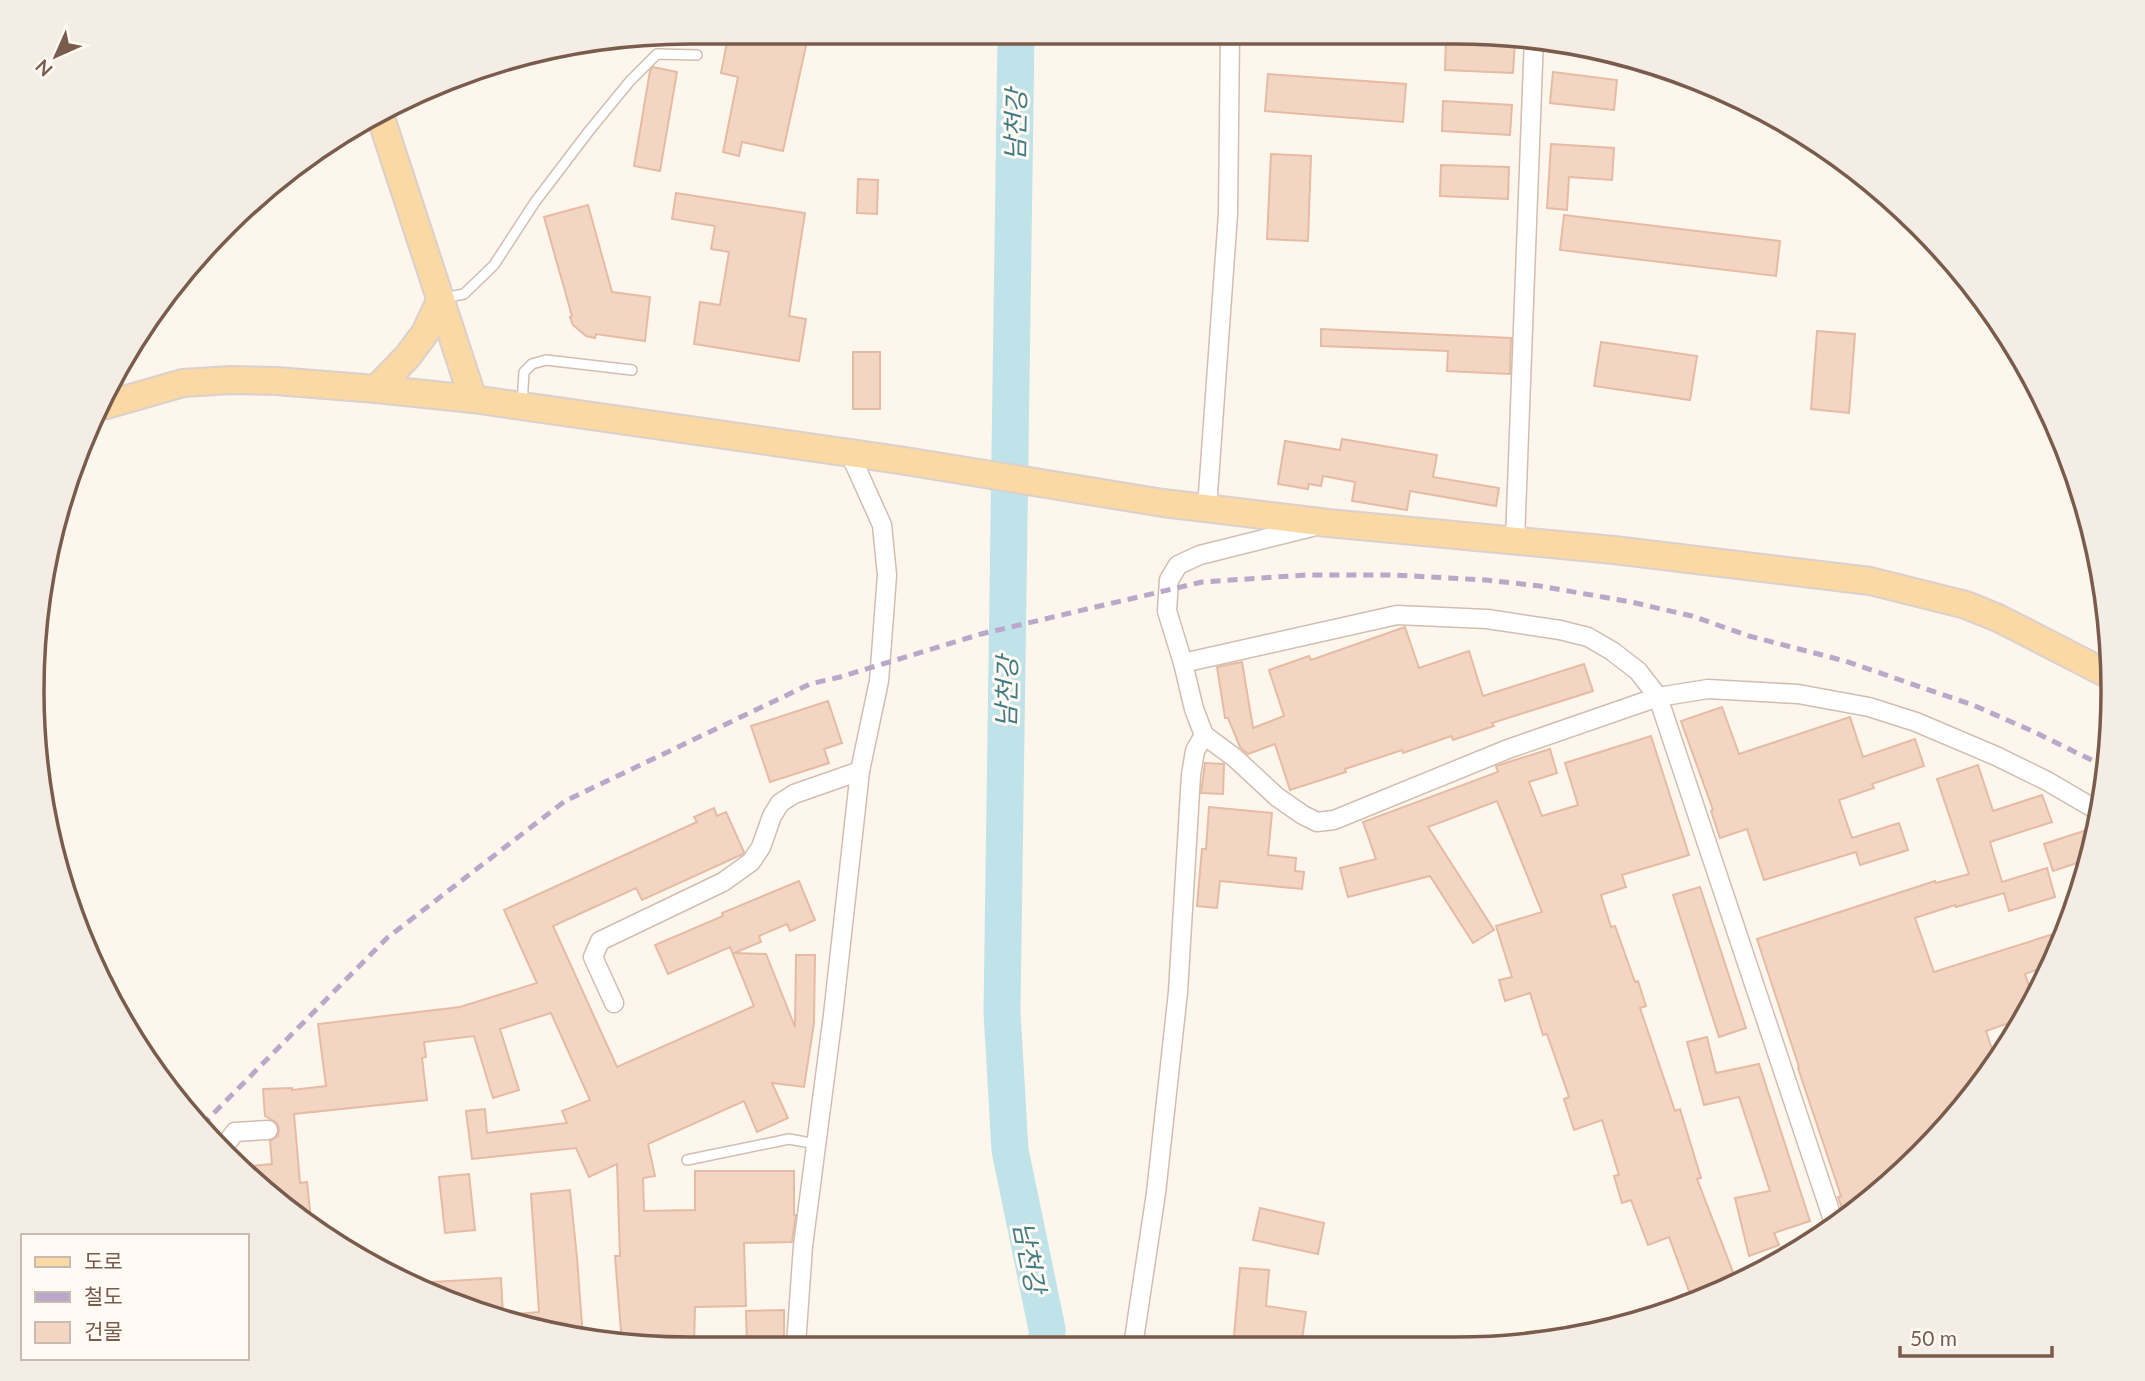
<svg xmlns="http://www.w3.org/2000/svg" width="2145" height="1381" font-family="Lato,'Noto Sans KR',sans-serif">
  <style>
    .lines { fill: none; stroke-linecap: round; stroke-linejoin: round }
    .river { stroke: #bfe3e8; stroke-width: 37 }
    .building { fill: #f3d5c3; stroke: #e6bba3; stroke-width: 2 }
    .lane-casing { stroke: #d1beb0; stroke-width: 12 }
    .street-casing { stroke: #d1beb0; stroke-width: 21 }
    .primary-casing { stroke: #dad1cd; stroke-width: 30 }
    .lane { stroke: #fff; stroke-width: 9 }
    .street { stroke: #fff; stroke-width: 18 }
    .primary { stroke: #fbd9a5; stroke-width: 26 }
    .rail { stroke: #b9a8c9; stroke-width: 5; stroke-dasharray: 10 7; stroke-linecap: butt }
    .labels { text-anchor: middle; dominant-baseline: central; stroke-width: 6; stroke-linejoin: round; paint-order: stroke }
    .water-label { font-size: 26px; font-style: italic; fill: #437c86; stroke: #fffaf3 }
    .rim { fill: none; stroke: #7a5c4d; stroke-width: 3.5 }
  </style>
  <rect width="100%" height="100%" fill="#fdf6ec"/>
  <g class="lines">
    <path class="river" d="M1016,34L1002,1012L1010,1150L1047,1329V1346"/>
  </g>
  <g class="building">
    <path d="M729,32H809L783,151L742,142L739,156L723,152L738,77L721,73Z"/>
    <path d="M1446,38L1515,41L1513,73L1445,70Z"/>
    <path d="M653,67L677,72L660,171L634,166L650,71Z"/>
    <path d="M1553,72L1617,80L1614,110L1550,103Z"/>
    <path d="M1268,74L1406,84L1403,122L1265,111Z"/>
    <path d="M1443,101L1512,105L1510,135L1442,131Z"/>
    <path d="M1551,144L1614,148L1612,180L1569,177L1567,210L1547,208Z"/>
    <path d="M1271,154L1311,156L1308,241L1267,239Z"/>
    <path d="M1441,165L1509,167L1508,199L1440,196Z"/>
    <path d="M858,179L878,180L877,214L857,213Z"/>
    <path d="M676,193L805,213L789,316L806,319L799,361L694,344L700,302L720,305L729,252L711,249L715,226L672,219Z"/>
    <path d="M588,205L612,292L650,297L645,341L596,334L595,338L586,336L573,325L570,317L572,316L544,217Z"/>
    <path d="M1564,215L1780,241L1776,276L1560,250Z"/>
    <path d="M1321,329L1511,338L1510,374L1447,371L1448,351L1321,346Z"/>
    <path d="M1817,331L1855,334L1849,413L1811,409Z"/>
    <path d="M1601,342L1697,356L1690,400L1594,386Z"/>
    <rect x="853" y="352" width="27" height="57"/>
    <path d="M1342,439L1437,455L1433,477L1499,488L1496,506L1410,491L1407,510L1352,501L1355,482L1323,476L1321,486L1309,484L1308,489L1278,484L1285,441L1340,450Z"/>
    <path d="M1405,627L1419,668L1469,651L1483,696L1584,664L1593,691L1492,723L1494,726L1453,740L1451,736L1403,753L1402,750L1345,769L1346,772L1290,790L1275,744L1248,754L1240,747L1228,718H1225L1217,667L1242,662L1253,728L1284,716L1269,670L1309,656L1311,660Z"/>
    <path d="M828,701L842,743L824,749L829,763L770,782L751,726Z"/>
    <path d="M1722,707L1739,754L1850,717L1863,757L1915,739L1924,766L1872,784L1874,788L1839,800L1852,838L1899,823L1908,850L1860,865L1856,852L1764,880L1747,829L1720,838L1711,811L1713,810L1681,721Z"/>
    <path d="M1651,736L1689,855L1622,875L1626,887L1601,895L1611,927L1615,926L1635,982L1638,981L1646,1006L1640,1008L1675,1111L1680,1109L1701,1178L1697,1179L1738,1285L1693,1302L1669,1237L1648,1245L1631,1200L1622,1203L1614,1176L1619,1175L1602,1120L1574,1130L1564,1099L1569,1097L1547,1034L1543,1035L1530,993L1505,1001L1499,980L1512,977L1496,926L1542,912L1497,801L1428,827L1494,930L1473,943L1430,876L1348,897L1340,868L1376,859L1363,822L1498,772L1496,766L1550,749L1557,773L1529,782L1542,816L1578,805L1565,763Z"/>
    <path d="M1205,763L1224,764L1223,794L1201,793Z"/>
    <path d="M1978,765L1993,811L2042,795L2052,822L1990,842L2002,882L2047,868L2055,897L2009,911L2004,893L1956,907L1955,905L1915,918L1934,972L2066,930L2050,965L2025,974L2034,1001L2026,1017L1986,1031L1996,1061L1950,1125L1856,1213L1846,1219L1838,1197L1841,1196L1798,1068L1799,1067L1757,939L1935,881L1936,883L1969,874L1937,779Z"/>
    <path d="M1209,807L1272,813L1268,855L1296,858L1295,871L1304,872L1302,889L1220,881L1217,908L1197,906L1202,849H1206Z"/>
    <path d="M714,808L717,816L726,812L744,852L743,854L642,900L636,888L553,926L617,1067L754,1006L730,947L668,974L655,945L723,916L722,913L799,881L815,920L790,931L787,924L759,936L761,942L734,953L766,954L795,1027L796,955H815L814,1023L804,1087L772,1083L788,1118L757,1132L744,1101L648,1144L655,1176L643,1178L644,1211L695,1210V1171H794V1215H796L792,1242L744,1243L746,1306L695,1307L694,1344H622L615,1256H620L617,1164L589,1177L576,1148L472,1159L466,1111L485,1109L487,1133L567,1123L562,1111L590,1100L551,1013L500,1029L519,1090L493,1098L474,1036L424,1042L426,1057L422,1058L427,1100L294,1114L300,1183L307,1182L311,1220L256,1186L240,1167L272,1164L270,1141L278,1136L279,1129L277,1123L265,1116L263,1089L292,1088V1090L326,1086L318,1024L460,1007L537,983L504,910L697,822L694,817Z"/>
    <path d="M2096,827L2089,859L2053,871L2044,844Z"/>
    <path d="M1700,887L1746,1028L1719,1037L1673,895Z"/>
    <path d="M1707,1037L1716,1073L1759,1064L1810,1221L1774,1233L1779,1245L1749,1256L1735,1198L1770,1191L1739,1097L1704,1105L1687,1042Z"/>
    <path d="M469,1174L475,1230L445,1233L439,1177Z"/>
    <path d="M570,1190L577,1258L583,1338L506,1317V1315L539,1312L531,1194Z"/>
    <path d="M1260,1208L1324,1223L1318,1254L1253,1240Z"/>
    <path d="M1240,1268L1269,1270L1266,1306L1306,1312L1301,1347H1233Z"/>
    <path d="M501,1278L503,1317L438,1299L412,1283Z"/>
    <path d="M784,1310V1345H747L746,1311Z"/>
  </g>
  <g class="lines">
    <defs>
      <g id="lane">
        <path d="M444,298L464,294L494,265L535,202L589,131L630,81L657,54L697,55"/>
        <path d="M522,405L524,372L532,364L546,360L632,370"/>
        <path d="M687,1160L789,1139L816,1144"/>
      </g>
      <g id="street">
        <path d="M1207,508L1228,214L1230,35"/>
        <path d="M1312,527L1200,555L1178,565L1169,580L1167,611L1183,663L1194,709L1204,735L1235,758L1277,797L1303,815L1317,822L1334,820L1508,749L1658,697L1708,689L1798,694L1869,707L1916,722L1996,756L2047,781L2100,812"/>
        <path d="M1515,540L1534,37"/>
        <path d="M1183,663L1397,615L1487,619L1560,630L1588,637L1612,651L1638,671L1658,697L1835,1226"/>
        <path d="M614,1003L593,957L600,941L723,882L751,862L761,847L772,816L780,803L794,794L860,771"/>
        <path d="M223,1148L235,1132L268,1130"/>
        <path d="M796,1345L803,1246L833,1015L860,771L879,681L887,575L882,525L850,454"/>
        <path d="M1133,1346L1156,1193L1178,992L1191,775L1195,751L1204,735"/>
      </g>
      <g id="primary">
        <path d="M380,115L473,399"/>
        <path d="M376,389L408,356L425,333L441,299"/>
        <path d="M106,405L183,383L231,380L276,381L376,389L473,399L899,460L1163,503L1328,523L1614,550L1870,581L1966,605L1998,618L2111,676"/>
      </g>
    </defs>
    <use href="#lane" class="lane-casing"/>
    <use href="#street" class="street-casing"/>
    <use href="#primary" class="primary-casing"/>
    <use href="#lane" class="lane"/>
    <use href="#street" class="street"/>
    <use href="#primary" class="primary"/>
    <path class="rail" d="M202,1125L387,938L565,801L810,684L840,677L981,634L1202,582L1306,575H1394L1486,580L1540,586L1631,602L1692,616L1749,636L1845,661L1973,705L2030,730L2108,768"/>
  </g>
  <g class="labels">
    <g class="water-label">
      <text transform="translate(1015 125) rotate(-89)">남천강</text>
      <text transform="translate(1006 692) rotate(-89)">남천강</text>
      <text transform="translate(1030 1257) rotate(79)">남천강</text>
    </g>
  </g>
  <path d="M0 0H2145V1381H0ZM690 44H1455A646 646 0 0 1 2101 690V691A646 646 0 0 1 1455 1337H690A646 646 0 0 1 44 691V690A646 646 0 0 1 690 44Z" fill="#f4ede6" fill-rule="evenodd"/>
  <path class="rim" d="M690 44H1455A646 646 0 0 1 2101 690V691A646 646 0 0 1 1455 1337H690A646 646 0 0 1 44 691V690A646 646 0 0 1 690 44Z"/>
  <rect x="21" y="1234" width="228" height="126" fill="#fffaf3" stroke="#cabbb1" stroke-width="2"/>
  <rect x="35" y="1257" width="35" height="10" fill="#fbd9a5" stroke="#cabbb1" stroke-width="2"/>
  <text x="84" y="1269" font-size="21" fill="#7a5c4d">도로</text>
  <rect x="35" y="1292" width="35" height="10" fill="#b9a8c9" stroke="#cabbb1" stroke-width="2"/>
  <text x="84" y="1304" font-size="21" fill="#7a5c4d">철도</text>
  <rect x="35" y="1322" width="35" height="21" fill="#f3d5c3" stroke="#cabbb1" stroke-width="2"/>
  <text x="84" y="1339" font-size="21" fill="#7a5c4d">건물</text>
  <g transform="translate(56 56) rotate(225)" stroke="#fffaf3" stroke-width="5" paint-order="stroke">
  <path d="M0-5L12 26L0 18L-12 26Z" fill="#7a5c4d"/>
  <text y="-10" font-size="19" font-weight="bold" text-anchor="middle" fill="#7a5c4d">N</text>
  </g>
  <path d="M1900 1346v10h152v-10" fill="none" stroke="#7a5c4d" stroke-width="3.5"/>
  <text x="1910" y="1346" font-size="21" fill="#7a5c4d" stroke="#fffaf3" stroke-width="5" paint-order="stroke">50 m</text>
</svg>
